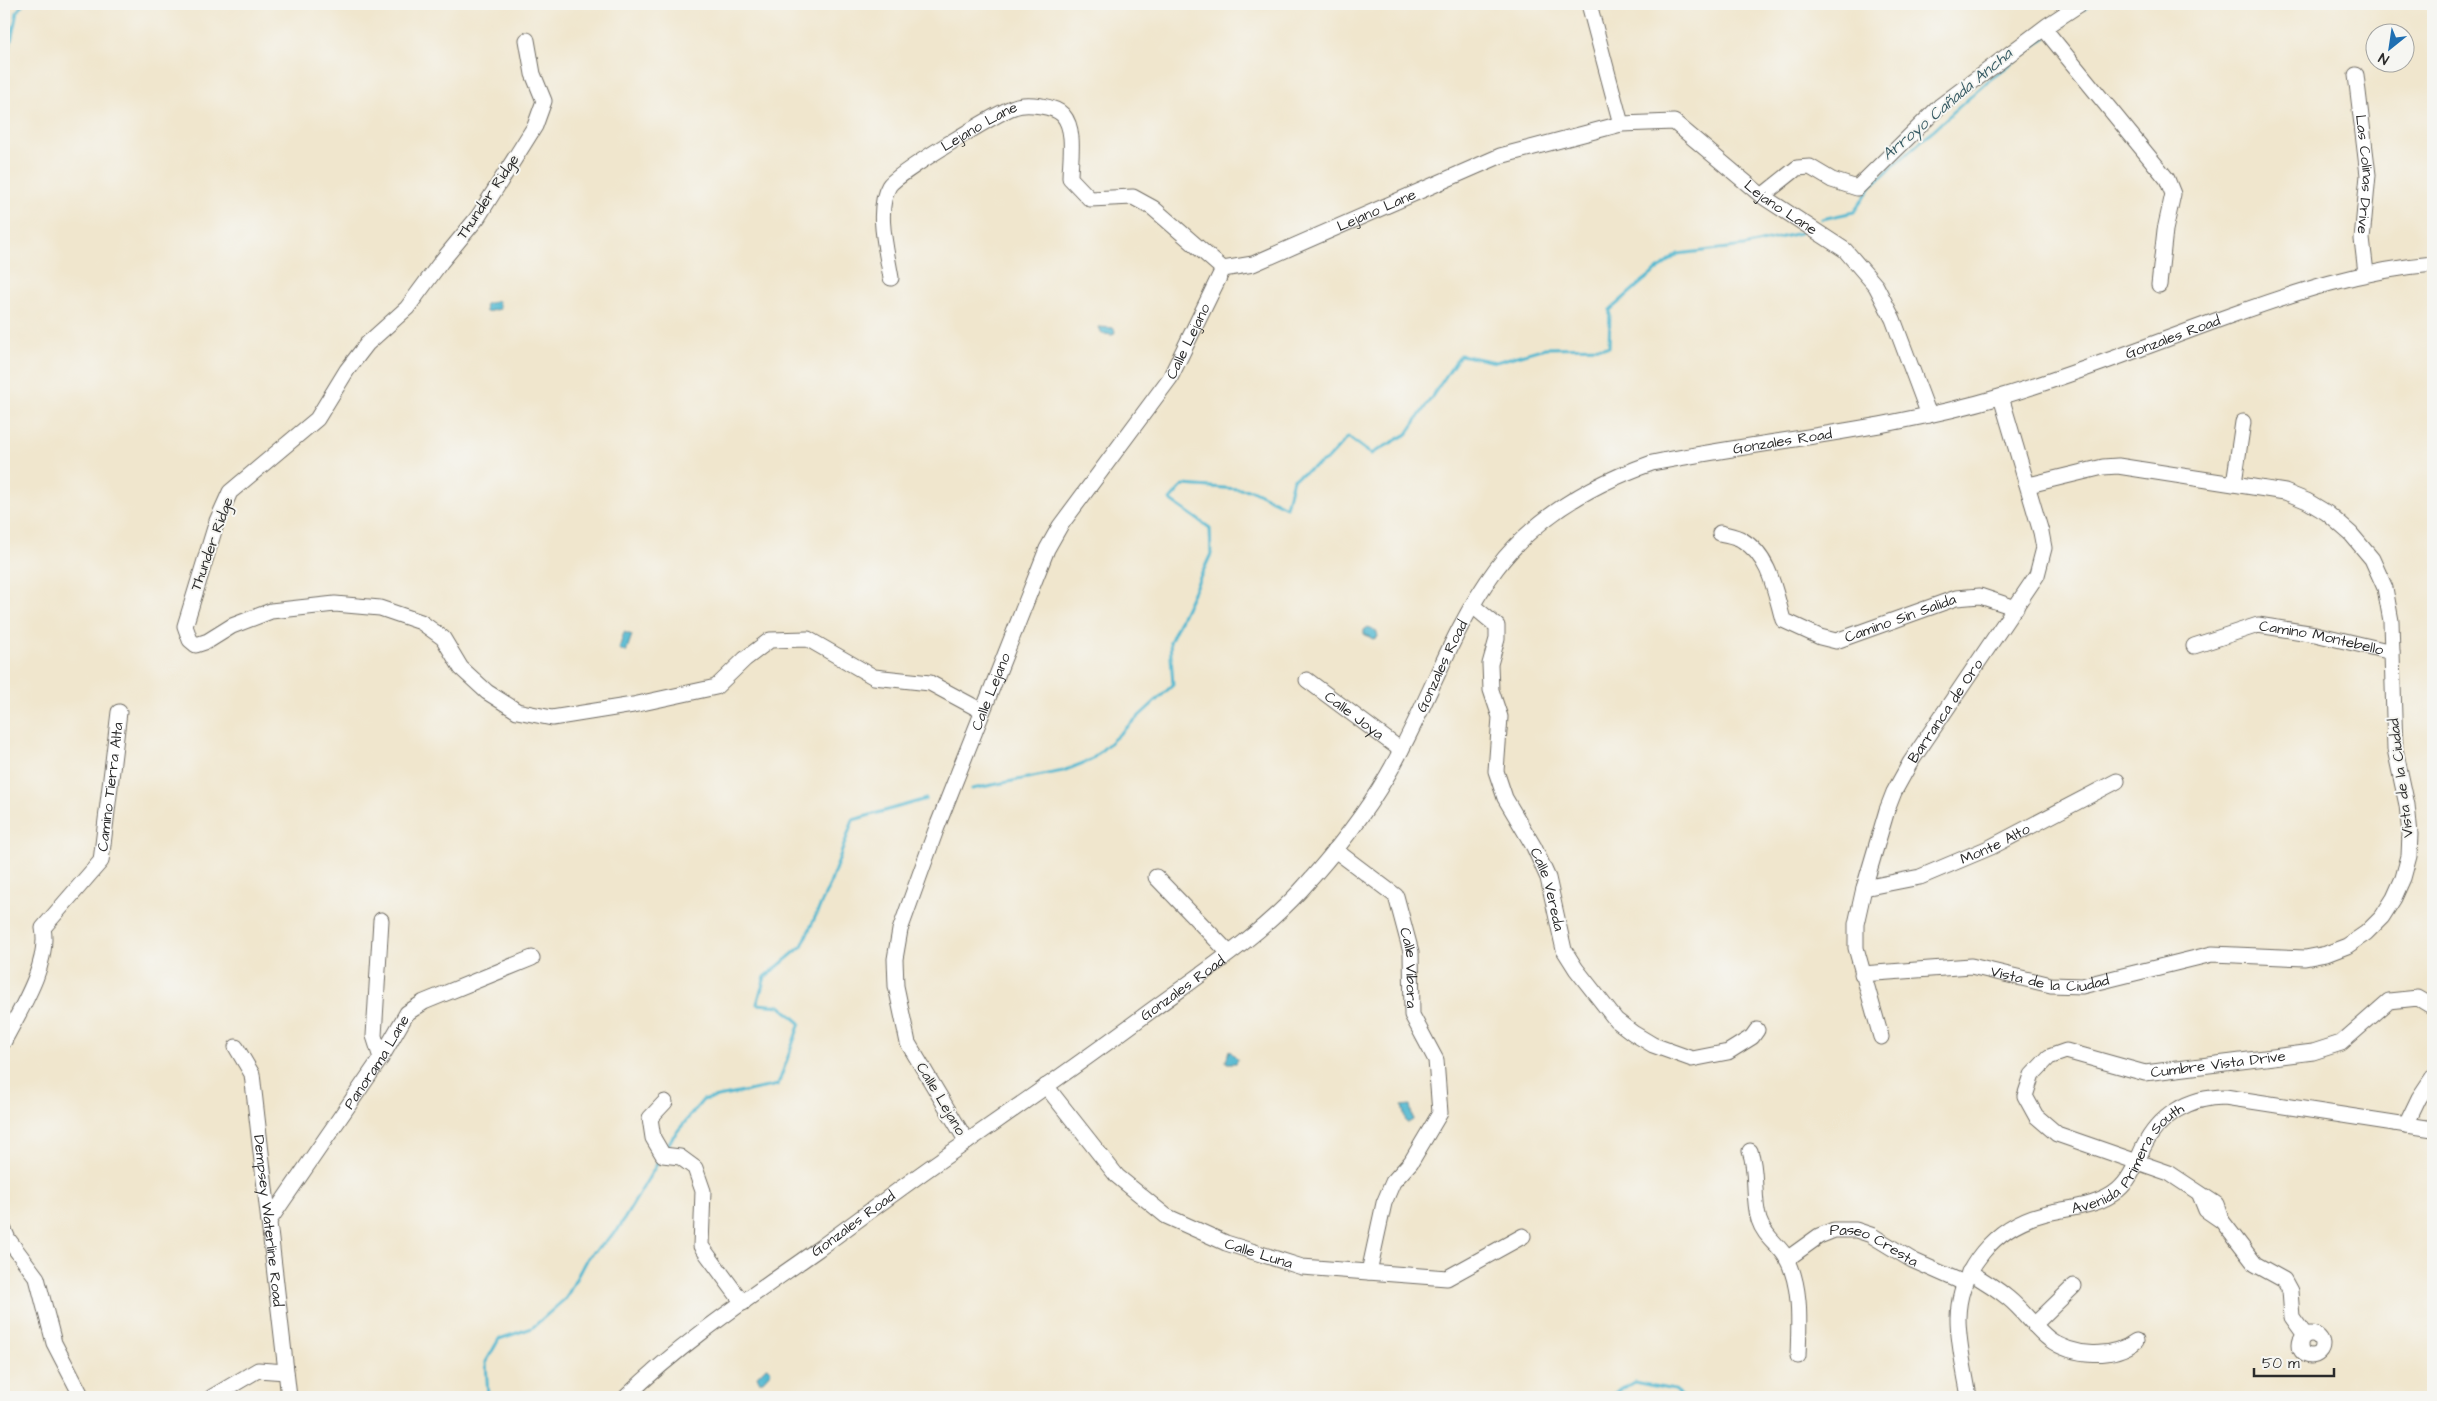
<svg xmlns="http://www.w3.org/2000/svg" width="2437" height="1401" font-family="'Architects Daughter',sans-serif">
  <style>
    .water { fill: #51b8d0; stroke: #3e727e }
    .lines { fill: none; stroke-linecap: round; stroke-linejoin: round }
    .stream { stroke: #51b8d0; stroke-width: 3 }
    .minor-casing { stroke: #706c64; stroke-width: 17 }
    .minor { stroke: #fff; stroke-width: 15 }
    .labels { text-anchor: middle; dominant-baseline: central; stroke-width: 4; stroke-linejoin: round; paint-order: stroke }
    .street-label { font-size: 15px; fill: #2b2b2b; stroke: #f6f6f2 }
    .water-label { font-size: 16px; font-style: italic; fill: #385c65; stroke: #f6f6f2 }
  </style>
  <rect width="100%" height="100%" fill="#f6f6f2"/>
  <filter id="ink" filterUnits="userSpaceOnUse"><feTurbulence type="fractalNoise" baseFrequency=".02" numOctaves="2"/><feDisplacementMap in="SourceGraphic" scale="10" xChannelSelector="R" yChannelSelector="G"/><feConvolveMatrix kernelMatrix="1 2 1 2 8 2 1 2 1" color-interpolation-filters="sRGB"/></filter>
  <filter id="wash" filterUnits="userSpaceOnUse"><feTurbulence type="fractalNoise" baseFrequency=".0096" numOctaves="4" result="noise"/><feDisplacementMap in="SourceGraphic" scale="20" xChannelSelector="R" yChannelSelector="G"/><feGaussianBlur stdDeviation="1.12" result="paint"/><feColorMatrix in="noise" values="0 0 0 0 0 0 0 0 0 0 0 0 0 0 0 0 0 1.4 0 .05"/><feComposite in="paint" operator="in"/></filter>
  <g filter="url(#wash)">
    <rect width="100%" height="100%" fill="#f0e6cd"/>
    <g class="water">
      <path d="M498,301L500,309L486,312L485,304Z"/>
      <path d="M1099,327L1114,328L1115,332L1113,335L1102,334Z"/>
      <path d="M1368,627L1377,632L1378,637L1373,639L1364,634V630Z"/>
      <path d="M624,632L632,635L626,652L619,649Z"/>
      <path d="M1229,1050L1238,1059L1236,1063H1227L1226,1061Z"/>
      <path d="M1410,1105L1413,1120L1408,1123L1406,1122L1402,1106Z"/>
      <path d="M766,1367L769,1368L771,1372L763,1381H759L757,1376Z"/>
    </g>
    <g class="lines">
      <g class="stream">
        <path d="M2084,9L2091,4"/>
        <path d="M2053,31L2069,20"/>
        <path d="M4,74L17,12L23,4"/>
        <path d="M4,156V170"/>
        <path d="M1822,219L1854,212L1873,184L1988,81L2046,37"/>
        <path d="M972,789L1063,771L1091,760L1173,685L1170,642L1211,554L1210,528L1170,500L1183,485L1252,490L1286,507L1293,479L1328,459L1348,437L1371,454L1407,434L1460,355L1496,362L1545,348L1609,347L1610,310L1643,281L1678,254L1744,246L1800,233"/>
        <path d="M666,1149L672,1138L703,1100L778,1085L800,1023L780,1006L757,1004L765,977L802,946L830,884L853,820L926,799"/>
        <path d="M488,1397L486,1362L499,1339L532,1328L566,1298L587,1258L617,1231L660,1159"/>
        <path d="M1608,1397L1634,1382L1674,1390L1683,1397"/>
      </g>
    </g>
  </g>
  <g filter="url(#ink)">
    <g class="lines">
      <defs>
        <g id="minor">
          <path d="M1589,4L1621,124"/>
          <path d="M2046,31L2167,179L2173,194L2165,230L2159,285"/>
          <path d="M527,40L533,74L544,101L535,126L478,217L441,262L407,308L367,344L347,370L317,419L230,492L217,521L185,626L190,640L196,645L208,641L232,626L271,611L335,604L380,608L421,622L443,638L461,668L487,692L517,711L552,718L633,705L716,687L745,659L770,640L808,639L874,677L930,683L982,711"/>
          <path id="s1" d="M2356,75L2368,175L2362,239L2366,273"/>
          <path d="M1762,196L1797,168L1810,167L1832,180L1857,188L1940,106L2048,25L2080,4"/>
          <path id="s2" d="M891,278C887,252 875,210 889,186C896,174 997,113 1014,107C1026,102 1055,106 1063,115C1076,130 1070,160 1070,178L1090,199L1133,197L1153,208L1223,269L1253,264L1500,156L1621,124L1674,122L1762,196L1845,250L1876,286L1893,319L1929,415"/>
          <path d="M2234,483L2243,422"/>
          <path id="s3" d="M1720,533C1727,535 1736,536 1742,540C1770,556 1775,592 1783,620L1820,637L1836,641L1956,598L1980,596L2016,608"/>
          <path id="s4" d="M1473,606L1497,626V639L1490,664L1491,690L1500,717L1496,771L1505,798L1534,847L1548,878L1564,950L1576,969L1616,1020L1633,1033L1653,1045L1692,1059L1728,1052L1752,1037L1757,1030"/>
          <path id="s5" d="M2194,646L2258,625L2315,634L2392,652"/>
          <path id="s6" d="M1307,680L1401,750"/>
          <path id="s7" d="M1335,850L1396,896L1411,952L1412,1015L1436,1060L1440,1113L1411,1162L1393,1182L1384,1203L1369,1272"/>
          <path d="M1156,877L1229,953"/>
          <path id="s8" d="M1864,888L1920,877L1991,847L2117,781"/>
          <path id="s9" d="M1862,974L1971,966L2051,985L2082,986L2212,954L2305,958L2326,954L2347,946L2366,933L2382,917L2394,898L2403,878L2409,856L2410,834L2407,805L2395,749L2391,621L2385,588L2372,559L2351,534L2327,513L2307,501L2285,492L2118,466L2103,467L2029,485"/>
          <path id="s10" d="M1881,1037L1856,948V924L1864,888L1887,810L1894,792L1910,763L2037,575L2044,548L2041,532L2001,397"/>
          <path id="s11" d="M4,1041C20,1010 50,964 43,928L101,861L119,712"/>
          <path id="s12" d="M236,1047L252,1074L289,1397"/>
          <path d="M381,1058L374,1036L381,920"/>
          <path id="s13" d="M1046,1086L1117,1176L1166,1216L1226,1243L1302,1267L1447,1278L1523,1236"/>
          <path d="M665,1102L650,1118L653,1138L663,1155L680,1157L695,1168L703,1191L701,1246L743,1303"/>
          <path d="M2406,1125L2419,1098L2433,1077"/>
          <path id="s14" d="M967,1142L908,1043L896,986L895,959L900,930L937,827L1047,549L1060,526L1170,378L1223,269"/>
          <path d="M1750,1151C1758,1173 1752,1197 1759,1220C1764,1236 1778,1244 1786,1257C1802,1286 1799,1324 1798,1356"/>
          <path d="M2200,1195L2206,1210L2222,1221L2255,1264L2284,1280L2290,1291L2292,1317L2305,1335"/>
          <path id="s15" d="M269,1221L381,1058L407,1013L424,1002L532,958"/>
          <path id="s16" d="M2222,1221L2216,1204L2169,1173L2057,1134L2036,1116L2025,1096L2032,1075L2049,1057L2066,1051L2145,1073L2313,1052L2341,1043L2389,1001L2418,998L2433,1007"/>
          <path d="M4,1230L8,1239L37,1278L54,1343L82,1397"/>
          <path id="s17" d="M1787,1259L1819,1236L1834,1230H1856L1871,1235L1912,1260L1964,1283"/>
          <path d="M1969,1272C1983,1280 1996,1288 2008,1298C2023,1310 2034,1327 2049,1339C2073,1357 2113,1359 2136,1341"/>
          <path d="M2034,1325L2074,1286"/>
          <circle cx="2311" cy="1345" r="11"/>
          <path d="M212,1397L258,1370L286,1372"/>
          <path id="s18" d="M626,1397C683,1341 752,1296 817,1250C865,1215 912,1179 961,1146C1021,1104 1082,1062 1141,1018C1195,978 1255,940 1301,890C1333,855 1363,817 1387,776C1426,710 1450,631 1496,569C1535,517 1592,484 1652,463C1769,440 1889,430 2003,396C2080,373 2154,343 2229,316C2296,292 2362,270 2433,264"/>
          <path id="s19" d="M1969,1397C1965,1372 1958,1344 1958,1318C1959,1269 1995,1226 2043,1214C2067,1208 2098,1207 2118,1190C2131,1179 2136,1163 2143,1148C2159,1115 2189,1097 2225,1097L2433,1129"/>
        </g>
      </defs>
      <use href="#minor" class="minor-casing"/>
      <use href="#minor" class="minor"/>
    </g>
  </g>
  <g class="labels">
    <g class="street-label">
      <text stroke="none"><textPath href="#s2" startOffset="202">Lejano Lane</textPath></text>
      <text stroke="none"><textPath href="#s1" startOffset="100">Las Colinas Drive</textPath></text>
      <text transform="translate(488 197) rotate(-56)">Thunder Ridge</text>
      <text stroke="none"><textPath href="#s2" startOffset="1161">Lejano Lane</textPath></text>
      <text stroke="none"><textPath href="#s2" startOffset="711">Lejano Lane</textPath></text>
      <text stroke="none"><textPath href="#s18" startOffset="1951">Gonzales Road</textPath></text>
      <text stroke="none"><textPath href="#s14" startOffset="890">Calle Lejano</textPath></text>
      <text stroke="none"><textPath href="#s18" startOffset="1546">Gonzales Road</textPath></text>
      <text transform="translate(212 544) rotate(-70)">Thunder Ridge</text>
      <text stroke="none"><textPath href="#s3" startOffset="241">Camino Sin Salida</textPath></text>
      <text stroke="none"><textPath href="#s5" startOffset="132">Camino Montebello</textPath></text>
      <text stroke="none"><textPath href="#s18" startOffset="1111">Gonzales Road</textPath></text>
      <text stroke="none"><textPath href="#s14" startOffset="485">Calle Lejano</textPath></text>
      <text stroke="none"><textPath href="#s10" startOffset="350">Barranca de Oro</textPath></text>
      <text stroke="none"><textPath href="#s6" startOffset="59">Calle Joya</textPath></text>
      <text transform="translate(2401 778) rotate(-97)">Vista de la Ciudad</text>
      <text stroke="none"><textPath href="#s11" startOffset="285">Camino Tierra Alta</textPath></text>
      <text stroke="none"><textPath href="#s8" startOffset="139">Monte Alto</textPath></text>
      <text stroke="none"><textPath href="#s4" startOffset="309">Calle Vereda</textPath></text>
      <text stroke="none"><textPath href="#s7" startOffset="150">Calle Vibora</textPath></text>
      <text stroke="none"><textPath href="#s9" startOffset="190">Vista de la Ciudad</textPath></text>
      <text stroke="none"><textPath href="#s18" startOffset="691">Gonzales Road</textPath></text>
      <text stroke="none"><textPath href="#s15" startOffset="192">Panorama Lane</textPath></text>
      <text stroke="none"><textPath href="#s16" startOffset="464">Cumbre Vista Drive</textPath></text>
      <text transform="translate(941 1099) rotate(59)">Calle Lejano</text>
      <text stroke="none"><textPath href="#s19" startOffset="332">Avenida Primera South</textPath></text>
      <text stroke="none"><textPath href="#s12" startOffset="179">Dempsey Waterline Road</textPath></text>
      <text stroke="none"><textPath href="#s18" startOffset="286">Gonzales Road</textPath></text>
      <text stroke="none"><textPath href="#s17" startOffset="99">Paseo Cresta</textPath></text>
      <text stroke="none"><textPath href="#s13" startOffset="278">Calle Luna</textPath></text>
    </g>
    <g class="water-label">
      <text transform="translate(1947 104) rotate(-40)">Arroyo Cañada Ancha</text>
    </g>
  </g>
  <rect width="2437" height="1401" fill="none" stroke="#f6f6f2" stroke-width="20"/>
  <g transform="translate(2390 48) rotate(210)"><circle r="24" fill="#f6f6f2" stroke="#a5a5a2"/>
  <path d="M0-4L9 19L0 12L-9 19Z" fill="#1f6fb2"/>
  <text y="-8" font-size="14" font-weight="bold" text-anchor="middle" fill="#2b2b2b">N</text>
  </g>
  <path d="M2254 1368v8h80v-8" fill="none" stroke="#2b2b2b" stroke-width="2.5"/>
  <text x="2262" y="1368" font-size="15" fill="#2b2b2b" stroke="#f6f6f2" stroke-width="4" paint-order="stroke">50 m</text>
</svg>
